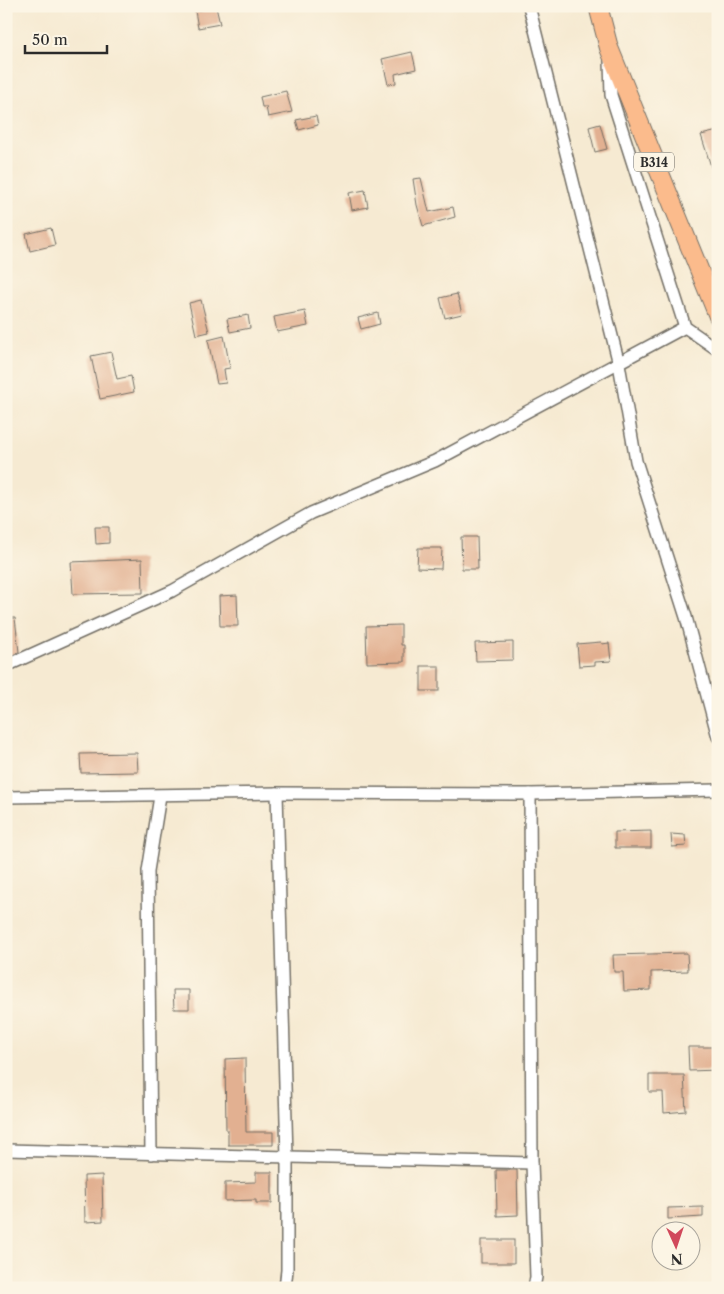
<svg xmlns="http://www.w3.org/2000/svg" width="724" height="1294" font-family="'Libre Caslon Text',serif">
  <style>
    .building { fill: #e2b091 }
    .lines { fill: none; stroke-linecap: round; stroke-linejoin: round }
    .minor-casing { stroke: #726e65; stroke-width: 14 }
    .primary-casing { stroke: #726e65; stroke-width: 20 }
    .minor { stroke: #fff; stroke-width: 11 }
    .primary { stroke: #fbbb8c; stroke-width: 18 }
    .labels { text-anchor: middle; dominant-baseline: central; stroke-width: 4; stroke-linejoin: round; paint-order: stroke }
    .shield { fill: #fcf5e5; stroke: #6a6863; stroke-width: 1 }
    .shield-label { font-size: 12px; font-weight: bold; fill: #2b2b2b }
  </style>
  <rect width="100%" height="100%" fill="#fcf5e5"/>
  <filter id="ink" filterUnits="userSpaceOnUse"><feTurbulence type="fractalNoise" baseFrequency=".02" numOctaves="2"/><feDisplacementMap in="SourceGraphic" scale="10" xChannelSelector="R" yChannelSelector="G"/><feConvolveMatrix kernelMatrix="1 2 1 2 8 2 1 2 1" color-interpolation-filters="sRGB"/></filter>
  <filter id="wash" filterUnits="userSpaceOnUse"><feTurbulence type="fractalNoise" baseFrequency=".0096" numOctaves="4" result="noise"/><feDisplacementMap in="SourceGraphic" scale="20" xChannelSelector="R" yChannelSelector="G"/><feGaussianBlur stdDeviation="1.12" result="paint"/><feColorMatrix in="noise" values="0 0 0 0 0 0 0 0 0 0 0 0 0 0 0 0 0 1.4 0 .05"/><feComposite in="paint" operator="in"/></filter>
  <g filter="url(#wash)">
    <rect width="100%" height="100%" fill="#f6ead2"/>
    <g id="blocks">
      <g class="building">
        <path d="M216,7L220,24L198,28L195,11Z"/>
        <path d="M412,52L416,69L395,74L396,83L388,84L382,59Z"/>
        <path d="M286,91L292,112L268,117L266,107H262L260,97Z"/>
        <path d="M316,116L318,125L299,130L296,120Z"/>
        <path d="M600,124L607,149L595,152L589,127Z"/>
        <path d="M718,131V179H715L701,135Z"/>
        <path d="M421,178L429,212L453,207L455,217L423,226L417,205L413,179Z"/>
        <path d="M365,190L368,207L352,210L349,193Z"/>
        <path d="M51,228L55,245L30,251L26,234Z"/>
        <path d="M457,294L462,314L445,318L440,298Z"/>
        <path d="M201,300L209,332L196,335L189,303Z"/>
        <path d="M305,311L308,326L277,332L274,317Z"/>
        <path d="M378,313L380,324L361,329L358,318Z"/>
        <path d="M248,315L250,328L230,332L227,319Z"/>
        <path d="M224,336L230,368L224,369L226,383L217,384L208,340Z"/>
        <path d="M111,352L117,379L131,376L134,392L100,399L91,356Z"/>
        <path d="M95,527H109V543L96,544Z"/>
        <path d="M461,537H477L478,569H462Z"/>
        <path d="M418,548H442L441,569L417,568Z"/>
        <path d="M142,559L143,593L73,594L71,562Z"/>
        <path d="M237,595L238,626H220L219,596Z"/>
        <path d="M6,618H15L19,652L6,658Z"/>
        <path d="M401,625V645H404V662L367,663L366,626Z"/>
        <path d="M513,642V660L476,661L475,643Z"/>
        <path d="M601,642L602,644L609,643L611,661L595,662V665L579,666L577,644Z"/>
        <rect x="421" y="666" width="18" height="25"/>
        <path d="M137,753L138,772L81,773L80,754Z"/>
        <path d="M651,831V848H615V832Z"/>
        <path d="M671,834L685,835L686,846L672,847Z"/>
        <path d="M687,953L688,971L651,972V990L624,991L623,972H614L613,955Z"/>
        <path d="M173,990H189V1009H174Z"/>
        <path d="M688,1047H718V1070L689,1071Z"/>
        <path d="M245,1058L246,1132H273V1145H228V1130H226L225,1059Z"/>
        <path d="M649,1075H684L686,1111L664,1113L663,1092H649Z"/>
        <path d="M496,1170H517L518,1215L497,1216Z"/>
        <path d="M256,1172H272V1203H256V1200L225,1201V1183L256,1182Z"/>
        <path d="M102,1175L103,1221L85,1222L84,1176Z"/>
        <path d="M703,1207V1217L668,1219V1208Z"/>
        <rect x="481" y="1240" width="33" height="23"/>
      </g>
    </g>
  </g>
  <g filter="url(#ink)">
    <use href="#blocks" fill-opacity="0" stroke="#726e65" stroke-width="1"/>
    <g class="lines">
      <defs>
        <g id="minor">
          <path d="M529,6L619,364L636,461L686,617L718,737"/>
          <path d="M610,60L611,95L685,327L718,350"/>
          <path d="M6,666L172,591L311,513L435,461L685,327"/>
          <path d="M277,793L287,1157V1270L285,1288"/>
          <path d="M530,794L532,1163L536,1277L534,1288"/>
          <path d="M6,797L277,793L530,794L718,790"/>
          <path d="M6,1150L532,1163"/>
          <path d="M151,1154L148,871L160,796"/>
        </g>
        <path id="primary" d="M598,6L609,48L718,316"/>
      </defs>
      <use href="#minor" class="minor-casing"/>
      <use href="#primary" class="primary-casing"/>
      <use href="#minor" class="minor"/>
      <use href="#primary" class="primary"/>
    </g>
  </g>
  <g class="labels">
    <rect class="shield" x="634" y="152.5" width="40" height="19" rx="4"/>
    <g class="shield-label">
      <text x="654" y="162">B314</text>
    </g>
  </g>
  <rect width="724" height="1294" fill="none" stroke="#fcf5e5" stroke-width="25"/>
  <g transform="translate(676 1246) rotate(177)"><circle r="24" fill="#fcf5e5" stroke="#a8a49b"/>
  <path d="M0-4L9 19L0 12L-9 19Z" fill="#d1495b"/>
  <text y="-8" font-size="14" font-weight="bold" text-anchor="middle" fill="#2b2b2b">N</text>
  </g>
  <path d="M25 45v8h82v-8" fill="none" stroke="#2b2b2b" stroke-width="2.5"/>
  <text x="32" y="45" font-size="15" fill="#2b2b2b" stroke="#fcf5e5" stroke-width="4" paint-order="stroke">50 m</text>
</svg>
